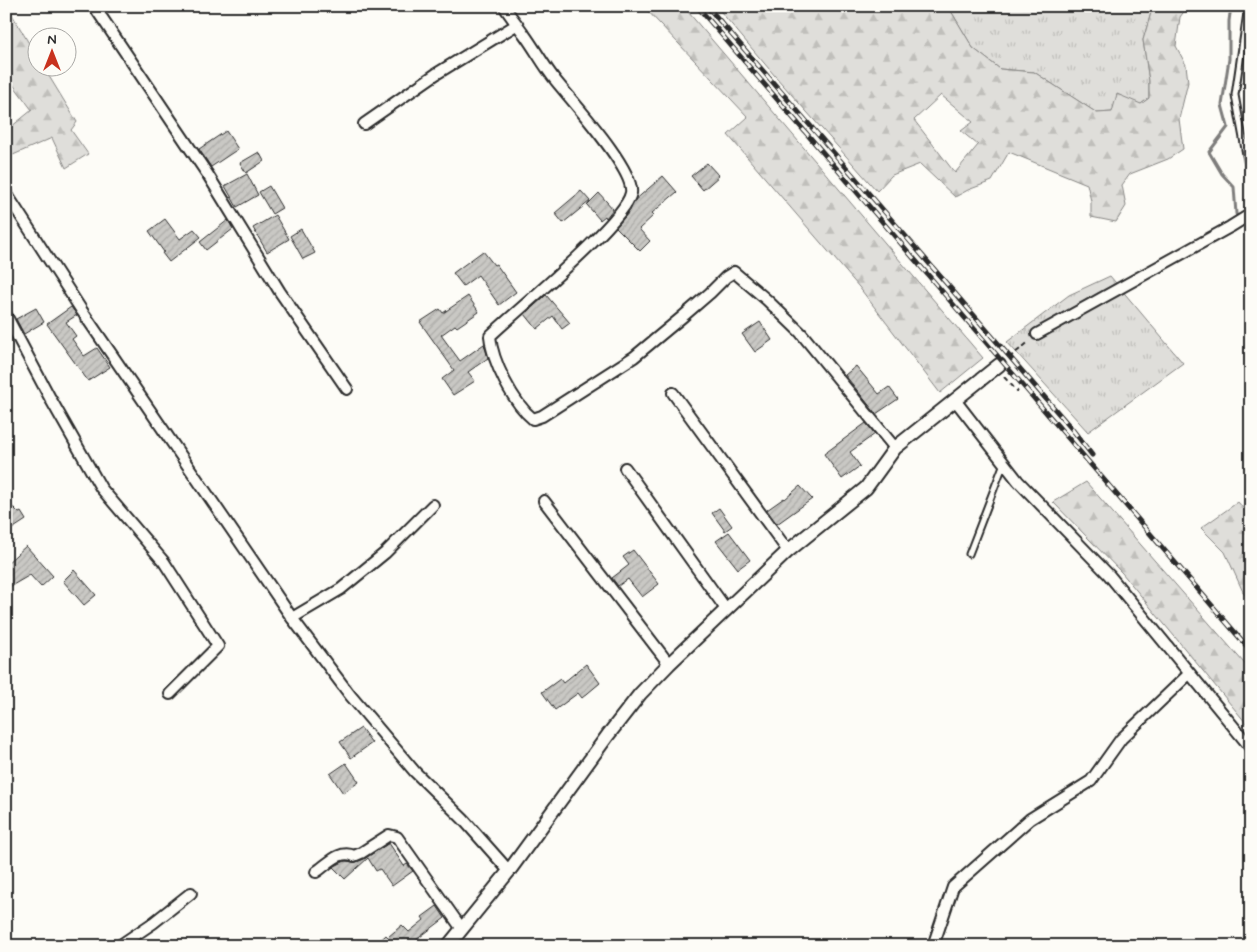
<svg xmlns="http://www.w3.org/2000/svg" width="1257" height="952" font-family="Mynerve,sans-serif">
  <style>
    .grass { fill: url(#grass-tufts); stroke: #858482 }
    .forest { fill: url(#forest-firs); stroke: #858482; fill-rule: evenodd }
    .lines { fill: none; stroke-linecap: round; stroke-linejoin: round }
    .stream { stroke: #7e7d7b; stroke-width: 3 }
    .building { fill: url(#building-hatch); stroke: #2b2b2b }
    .service-casing { stroke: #2b2b2b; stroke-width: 9 }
    .minor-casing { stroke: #2b2b2b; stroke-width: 14 }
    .tertiary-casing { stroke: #2b2b2b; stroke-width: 16 }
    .path { stroke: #2b2b2b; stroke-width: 2; stroke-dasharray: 5 4; stroke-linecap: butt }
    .service { stroke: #fdfcf7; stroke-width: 5 }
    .minor { stroke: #fdfcf7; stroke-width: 10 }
    .tertiary { stroke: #fdfcf7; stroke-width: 12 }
    .rail-casing { stroke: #2b2b2b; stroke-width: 5 }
    .rail { stroke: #fdfcf7; stroke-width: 3; stroke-dasharray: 9; stroke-linecap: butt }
  </style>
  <defs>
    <pattern id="grass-tufts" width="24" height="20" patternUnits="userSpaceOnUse" patternTransform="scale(1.25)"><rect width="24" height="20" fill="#dfdeda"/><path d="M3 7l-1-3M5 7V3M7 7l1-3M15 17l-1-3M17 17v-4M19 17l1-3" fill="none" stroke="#c0bfbb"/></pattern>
    <pattern id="forest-firs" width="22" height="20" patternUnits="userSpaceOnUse" patternTransform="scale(1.25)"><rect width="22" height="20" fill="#dfdeda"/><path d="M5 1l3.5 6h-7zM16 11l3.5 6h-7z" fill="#c0bfbb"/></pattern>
    <pattern id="building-hatch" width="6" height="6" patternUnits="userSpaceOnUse" patternTransform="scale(1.25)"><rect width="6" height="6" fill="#c9c8c4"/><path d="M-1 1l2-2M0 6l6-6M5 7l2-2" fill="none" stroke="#adaca9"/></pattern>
  </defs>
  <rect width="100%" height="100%" fill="#fdfcf7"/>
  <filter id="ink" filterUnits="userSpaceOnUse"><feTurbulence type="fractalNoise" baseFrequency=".02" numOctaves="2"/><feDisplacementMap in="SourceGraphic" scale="10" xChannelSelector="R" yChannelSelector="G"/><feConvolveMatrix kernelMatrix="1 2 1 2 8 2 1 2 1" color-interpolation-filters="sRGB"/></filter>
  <g filter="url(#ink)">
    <g class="grass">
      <path d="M948,6H1153L1143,40L1149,81V98L1141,104L1112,112L1097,113L1034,72L1000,69L973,48Z"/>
      <path d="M1110,276L1183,363L1088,432L1007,342L1069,295Z"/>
    </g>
    <g class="forest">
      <path d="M7,6L37,57L38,68H44L77,122L71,130L88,154L66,168L52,138L13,155L6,145V131L32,110L12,83L6,84Z"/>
      <path d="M643,6H683L983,358L940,393L859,287L728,135L748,117Z"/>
      <path d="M716,6H948L973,48L1000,69L1034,72L1097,113L1112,112L1117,94L1141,104L1149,98V81L1143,40L1153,6H1188L1180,17L1176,46L1186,65L1188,82L1179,119L1183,149L1168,159L1130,174L1122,185L1126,206L1116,222L1091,217V201L1087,184L1009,152L992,181L968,190L955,197L920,164L892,175L877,191L775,76ZM941,95L973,122L961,131L978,145L955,173L914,120Z"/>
      <path d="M1086,482L1251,671V729L1122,573L1053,502Z"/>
      <path d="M1238,502L1251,517V600L1244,594L1225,552L1201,528Z"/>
    </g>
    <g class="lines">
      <path class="stream" d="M1231,6L1229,21V59L1222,105L1228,127L1209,152L1222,174L1234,187L1236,214L1248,227L1251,228"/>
    </g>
    <g class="building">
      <path d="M226,131L238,149L211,167L199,149Z"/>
      <path d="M259,152L264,161L246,173L240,163Z"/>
      <path d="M707,163L719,176L703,190L691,176Z"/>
      <path d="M247,174L258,195L237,207L225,186Z"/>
      <path d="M663,176L677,192L652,213L654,215L639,229L650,241L640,251L616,227L630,211L634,201Z"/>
      <path d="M269,186L282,208L272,214L259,192Z"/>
      <path d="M581,191L590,201L563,223L555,213Z"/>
      <path d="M599,193L613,209L606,218L605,216L600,220L587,205Z"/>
      <path d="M275,215L289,239L267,252L253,228Z"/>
      <path d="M165,219L180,239L194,229L201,237L169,262L162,253L164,252L149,231Z"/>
      <path d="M228,220L233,229L206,250L200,242Z"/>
      <path d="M301,229L315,253L303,259L290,236Z"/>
      <path d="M483,251L494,265L496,264L516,292L499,305L478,275L463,286L453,273Z"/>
      <path d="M546,295L570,323L562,329L553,316L537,329L525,314Z"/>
      <path d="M468,296L479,312L457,327L455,325L441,335L460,361L484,344L488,358L468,372L475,381L453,395L442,379L454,370L420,322L440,309L443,313Z"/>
      <path d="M71,307L77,315L66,322L76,336L72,339L84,356L97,348L110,367L88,381L47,324Z"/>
      <path d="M36,308L44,322L24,334L16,319Z"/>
      <path d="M760,322L772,340L755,352L742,334Z"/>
      <path d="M856,366L879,394L889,387L898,399L876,414L845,375Z"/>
      <path d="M866,423L875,434L850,452L860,466L842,479L824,454Z"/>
      <path d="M800,486L812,499L777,524L767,510L784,498L785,499Z"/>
      <path d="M6,500L19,513L21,512L26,520L6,533Z"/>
      <path d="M719,508L732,526L725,531L712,513Z"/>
      <path d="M729,532L750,560L738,569L716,541Z"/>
      <path d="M26,546L53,576L41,587L30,575L6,589V564Z"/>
      <path d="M633,550L659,584L642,597L628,579L618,586L612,578L629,565L623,557Z"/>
      <path d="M74,570L96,595L84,605L63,581Z"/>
      <path d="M586,664L600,683L582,698L578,693L555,710L542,692L560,679L563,683Z"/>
      <path d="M361,728L372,743L351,758L340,742Z"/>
      <path d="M346,763L359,782L343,793L330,774Z"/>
      <path d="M389,843L404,866L407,864L413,871L392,886L380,869L376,871L368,858L345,879L333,867L345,861L356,862L364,859Z"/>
      <path d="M437,906L445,918L416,940L421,946H374L386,935L388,937L402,925L409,932L424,920L422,917Z"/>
    </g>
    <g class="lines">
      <defs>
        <g id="service">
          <path d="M1248,6L1235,95L1251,182V214"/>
          <path d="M969,554L1004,463"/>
        </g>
        <g id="minor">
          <path d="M94,6L208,175L280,292L347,389"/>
          <path d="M504,6C510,16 517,24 524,34C535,49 544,66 556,81C572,101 635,170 631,193C625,222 516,311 490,336C492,361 513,403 533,419L542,416L634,357L681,318L710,293L726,277L734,272L767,300L801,333L895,448"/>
          <path d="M364,124L436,74L516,25"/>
          <path d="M6,193L82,311L292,618L350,695L415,772L463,819L509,871"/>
          <path d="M6,315L50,398L101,488L164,562L218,646L170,694"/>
          <path d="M1037,334L1230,227L1251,214"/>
          <path d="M673,393L788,551"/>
          <path d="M955,400L1018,481L1109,575L1251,748"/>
          <path d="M625,468L726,609"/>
          <path d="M544,501L669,664"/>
          <path d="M292,618L341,589L385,553L433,505"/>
          <path d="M316,872C328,864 340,849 354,856L361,853L389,835L397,837L462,929"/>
          <path d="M119,946L153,923L191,893"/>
          <path d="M933,946L953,887L1030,819L1091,781L1121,739L1189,674"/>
        </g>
        <path id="tertiary" d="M448,946L509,871L608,735L640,694L669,664L788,551L866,488L895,448L999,365"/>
      </defs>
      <use href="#service" class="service-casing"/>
      <use href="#minor" class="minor-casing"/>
      <use href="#tertiary" class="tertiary-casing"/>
      <g class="path">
        <path d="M1009,358L1030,341"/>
        <path d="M1004,377L1018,392"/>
      </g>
      <use href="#service" class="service"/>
      <use href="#minor" class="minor"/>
      <use href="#tertiary" class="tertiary"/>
      <defs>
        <g id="rail">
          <path d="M697,6L1251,651"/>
          <path d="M707,6L1072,429L1092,455"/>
        </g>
      </defs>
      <use href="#rail" class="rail-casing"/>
      <use href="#rail" class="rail"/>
    </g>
  </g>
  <rect width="1257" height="952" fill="none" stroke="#fdfcf7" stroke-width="25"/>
  <rect x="12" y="12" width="1232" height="927" fill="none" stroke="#2b2b2b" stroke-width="2" filter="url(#ink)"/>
  <g transform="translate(52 52)"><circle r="24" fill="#fdfcf7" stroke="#a9a8a5"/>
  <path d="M0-4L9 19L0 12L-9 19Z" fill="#c8321e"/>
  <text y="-8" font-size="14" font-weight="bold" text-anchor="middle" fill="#2b2b2b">N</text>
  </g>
</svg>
